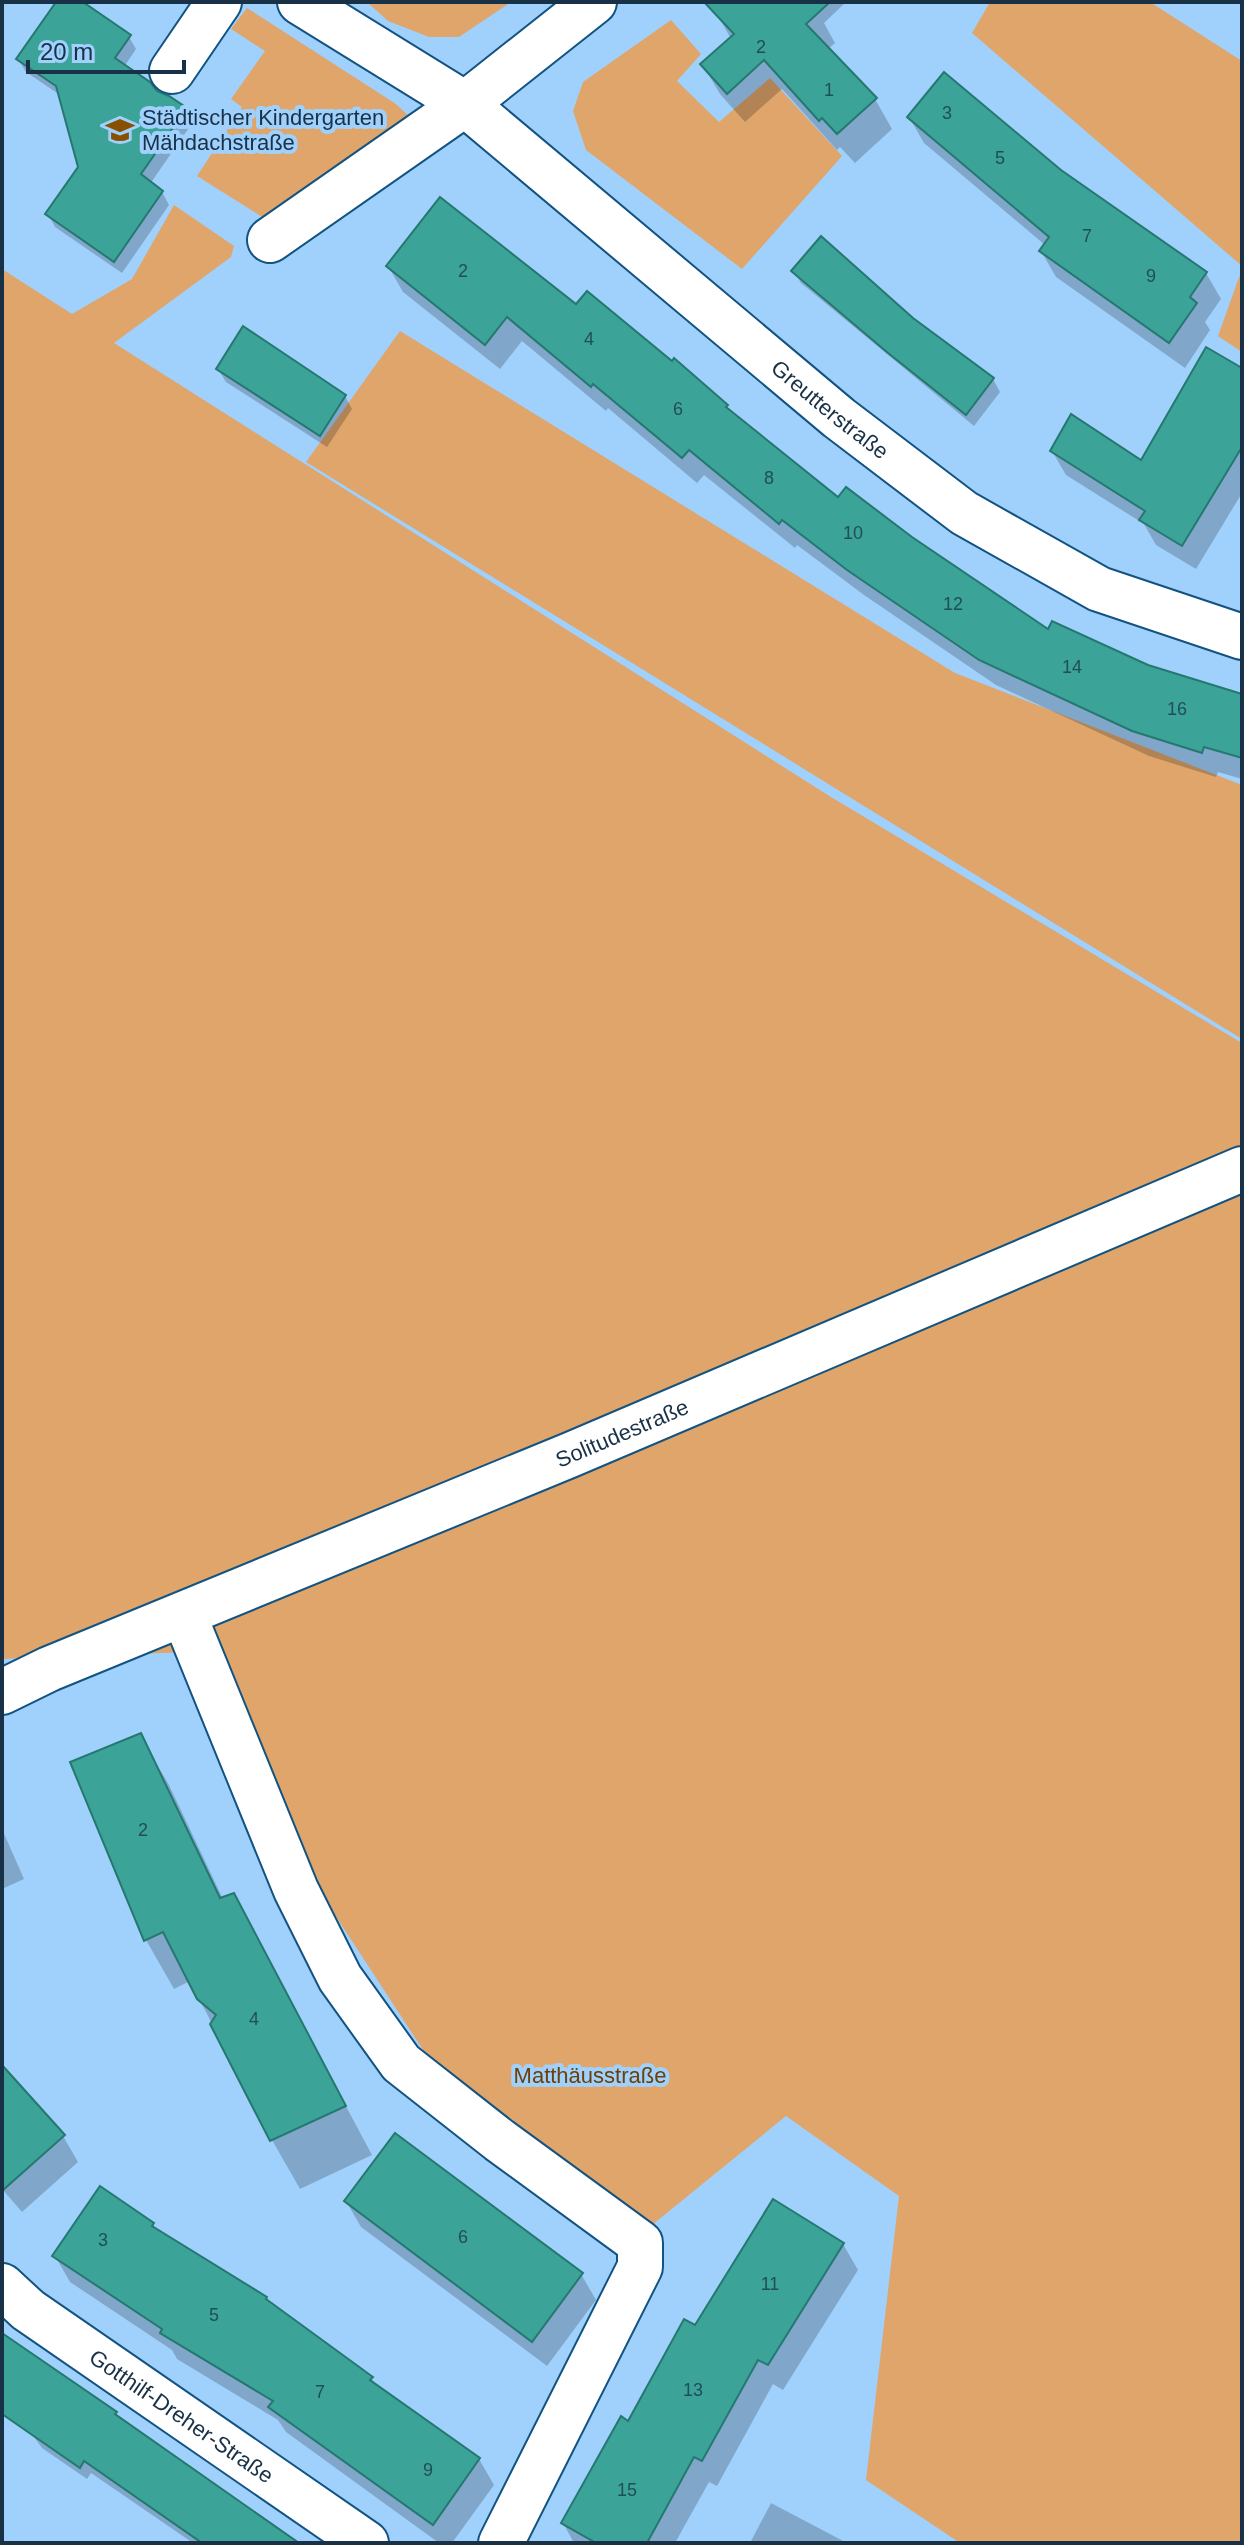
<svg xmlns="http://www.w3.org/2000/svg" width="1244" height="2545" font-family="Helvetica,sans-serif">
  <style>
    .green { fill: #dfa56b }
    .shadow { fill: #0003 }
    .building { fill: #3ba398; stroke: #257870; stroke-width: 2 }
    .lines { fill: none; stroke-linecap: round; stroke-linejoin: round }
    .minor-casing { stroke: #125381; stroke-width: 48 }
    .major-casing { stroke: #125381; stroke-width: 48 }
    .minor { stroke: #fff; stroke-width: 44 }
    .major { stroke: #fff; stroke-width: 44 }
    .labels { text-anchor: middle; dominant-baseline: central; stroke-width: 8; stroke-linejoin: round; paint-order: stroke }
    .number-label { font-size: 18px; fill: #214e5b }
    .poi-label { font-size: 22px; fill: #183147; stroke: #a0d1fc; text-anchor: start }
    .street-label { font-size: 22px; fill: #183147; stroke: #a0d1fc }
    .park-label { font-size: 22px; fill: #6c4006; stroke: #a0d1fc }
  </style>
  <rect width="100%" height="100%" fill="#a0d1fc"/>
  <g class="green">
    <path d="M367,2H511L459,37H429L388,21Z"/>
    <path d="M990,2H1150L1242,61V266L972,33Z"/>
    <path d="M247,8L396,104L415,122L267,220L197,176L242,107L231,99L265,51L231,29Z"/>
    <path d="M671,20L701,54L677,81L719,122L770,78L842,156L742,269L586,150L573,111L583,82Z"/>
    <path d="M174,205L234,246L231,257L114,343L831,797L1242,1043V2543H960L866,2480L899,2196L786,2116L652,2225L429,2059L320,1892L213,1651L2,1659V269L72,314L132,279Z"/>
    <path d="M1242,269V352L1218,336Z"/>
    <path d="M400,331L955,673L1242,785V1039L306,462Z"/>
  </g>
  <g class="shadow">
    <path d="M58,2H79L129,37L136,49L124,67L156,93L185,109L193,122L150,184L162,192L169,205L122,273L55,227L48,214L80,167L60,95L26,72L18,59Z"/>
    <path d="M727,2H846L824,23L835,43L828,49L875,99L892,129L855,163L840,147L837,150L782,89L745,122L720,94L703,65L731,39L716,12Z"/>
    <path d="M909,117L1059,172L1206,273L1221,299L1205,322L1210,330L1185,368L1056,277L1041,251L1045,245L924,143Z"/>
    <path d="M388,266L577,307L726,406L730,412L838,500L911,539L1049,632L1147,667L1242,696V779L1218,772L1216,777L1149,756L996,685L864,595L797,545L795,548L704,475L697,483L608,408L606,411L522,341L500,369L403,292Z"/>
    <path d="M794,271L912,319L993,379L1000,392L974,426L801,283Z"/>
    <path d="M218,369L345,396L352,409L327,447L226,382Z"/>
    <path d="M1242,370V493L1196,569L1156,545L1144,524L1066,475L1052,451L1142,462Z"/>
    <path d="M140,1736L169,1785L223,1899L233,1895L372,2155L300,2189L272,2140L190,1981L174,1989L146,1940L73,1763Z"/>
    <path d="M2,1829L24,1879L2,1889Z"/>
    <path d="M2,2068L63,2136L78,2162L22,2212L2,2189Z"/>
    <path d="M346,2201L581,2274L596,2300L547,2366L361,2227Z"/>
    <path d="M153,2224L156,2230L266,2298L269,2304L371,2378L377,2387L479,2459L494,2485L452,2543H439L286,2432L278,2420L177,2359L172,2350L70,2282L55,2256Z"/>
    <path d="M843,2244L858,2270L783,2390L773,2384L717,2486L709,2482L675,2543H574L563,2523L696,2328Z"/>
    <path d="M2,2335L115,2414L118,2419L295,2543H193L91,2473L87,2479L42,2448L2,2393Z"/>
    <path d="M771,2503L847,2543H750Z"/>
  </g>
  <g class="building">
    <path d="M56,2H83L131,35L115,58L150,82L157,91L169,96L187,108L141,174L163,191L114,262L45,214L78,167L56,86L16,59Z"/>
    <path d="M704,2H830L806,24L877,98L837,134L822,118L819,121L764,60L727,94L700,64L734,34Z"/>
    <path d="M944,72L1061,170L1207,272L1190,297L1197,303L1169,343L1039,251L1049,237L907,117Z"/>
    <path d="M440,197L576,304L587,291L672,361L674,358L728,405L726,407L838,497L846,487L912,537L1048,629L1052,621L1148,665L1242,694V758L1204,747L1202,753L1132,731L979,660L847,570L782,520L779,524L689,450L682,458L593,384L591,387L507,317L485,345L386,266Z"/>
    <path d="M821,236L913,318L994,378L966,415L888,353L791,271Z"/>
    <path d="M243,326L346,395L320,436L216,369Z"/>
    <path d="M1206,347L1242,368V447L1182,546L1139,520L1145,511L1050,451L1071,414L1141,460Z"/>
    <path d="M141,1733L220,1898L234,1893L346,2106L270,2141L210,2024L216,2015L197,1999L163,1932L144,1941L70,1762Z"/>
    <path d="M2,2065L65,2135L2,2191Z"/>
    <path d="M395,2133L583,2273L532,2342L344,2201Z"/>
    <path d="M100,2186L154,2223L152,2226L267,2297L266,2299L373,2377L370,2380L480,2458L433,2525L268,2407L273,2401L160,2333L162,2329L52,2256Z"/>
    <path d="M773,2199L844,2243L768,2365L758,2360L702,2461L694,2457L647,2543H596L561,2523L621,2416L628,2421L684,2319L695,2325Z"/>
    <path d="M2,2333L117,2412L115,2414L299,2543H202L84,2461L80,2468L2,2414Z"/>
  </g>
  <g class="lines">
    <defs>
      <g id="minor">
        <path id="s1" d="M300,2L465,104L839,418L964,513L1099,589L1242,637"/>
        <path d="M172,71L219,2"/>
        <path d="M270,240L465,104L594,2"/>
        <path d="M184,1615L296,1890L340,1978L401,2063L499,2140L640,2243V2267L501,2543"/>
        <path id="s2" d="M2,2286L28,2310L366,2543"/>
      </g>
      <g id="major">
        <path id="s3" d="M2,1692L49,1669L570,1455L1242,1169"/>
      </g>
    </defs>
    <use href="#minor" class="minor-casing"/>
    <use href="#major" class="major-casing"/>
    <use href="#minor" class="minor"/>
    <use href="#major" class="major"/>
  </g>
  <defs>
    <symbol id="school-bare" viewBox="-9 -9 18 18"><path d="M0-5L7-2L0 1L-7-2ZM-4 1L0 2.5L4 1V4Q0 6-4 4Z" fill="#885102" stroke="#a0d1fc" stroke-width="2.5" paint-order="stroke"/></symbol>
  </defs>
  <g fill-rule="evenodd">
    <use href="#school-bare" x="100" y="110" width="40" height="40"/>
  </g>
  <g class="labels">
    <g class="number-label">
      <text x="761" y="47">2</text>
      <text x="829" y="90">1</text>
      <text x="947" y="113">3</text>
      <text x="1000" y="158">5</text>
      <text x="1087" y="236">7</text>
      <text x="463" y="271">2</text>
      <text x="1151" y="276">9</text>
      <text x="589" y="339">4</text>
      <text x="678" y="409">6</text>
      <text x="769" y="478">8</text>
      <text x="853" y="533">10</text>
      <text x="953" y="604">12</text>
      <text x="1072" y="667">14</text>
      <text x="1177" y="709">16</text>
      <text x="143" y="1830">2</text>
      <text x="254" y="2019">4</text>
      <text x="463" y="2237">6</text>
      <text x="103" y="2240">3</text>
      <text x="770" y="2284">11</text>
      <text x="214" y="2315">5</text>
      <text x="693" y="2390">13</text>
      <text x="320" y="2392">7</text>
      <text x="428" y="2470">9</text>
      <text x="627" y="2490">15</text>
    </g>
    <g class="poi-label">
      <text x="142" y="117">Städtischer Kindergarten<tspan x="142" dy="25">Mähdachstraße</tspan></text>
    </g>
    <g class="street-label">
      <text stroke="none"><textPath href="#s1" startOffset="670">Greutterstraße</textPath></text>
      <text stroke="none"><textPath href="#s3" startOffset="672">Solitudestraße</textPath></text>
      <text stroke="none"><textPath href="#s2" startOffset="222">Gotthilf-Dreher-Straße</textPath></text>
    </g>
    <g class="park-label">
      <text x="590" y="2075">Matthäusstraße</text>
    </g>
  </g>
  <rect width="1244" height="2545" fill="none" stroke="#183147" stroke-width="8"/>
  <path d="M28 60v12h156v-12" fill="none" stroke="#183147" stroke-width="4"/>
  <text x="40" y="60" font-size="24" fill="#183147" stroke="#a0d1fc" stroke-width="6" paint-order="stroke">20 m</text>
</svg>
